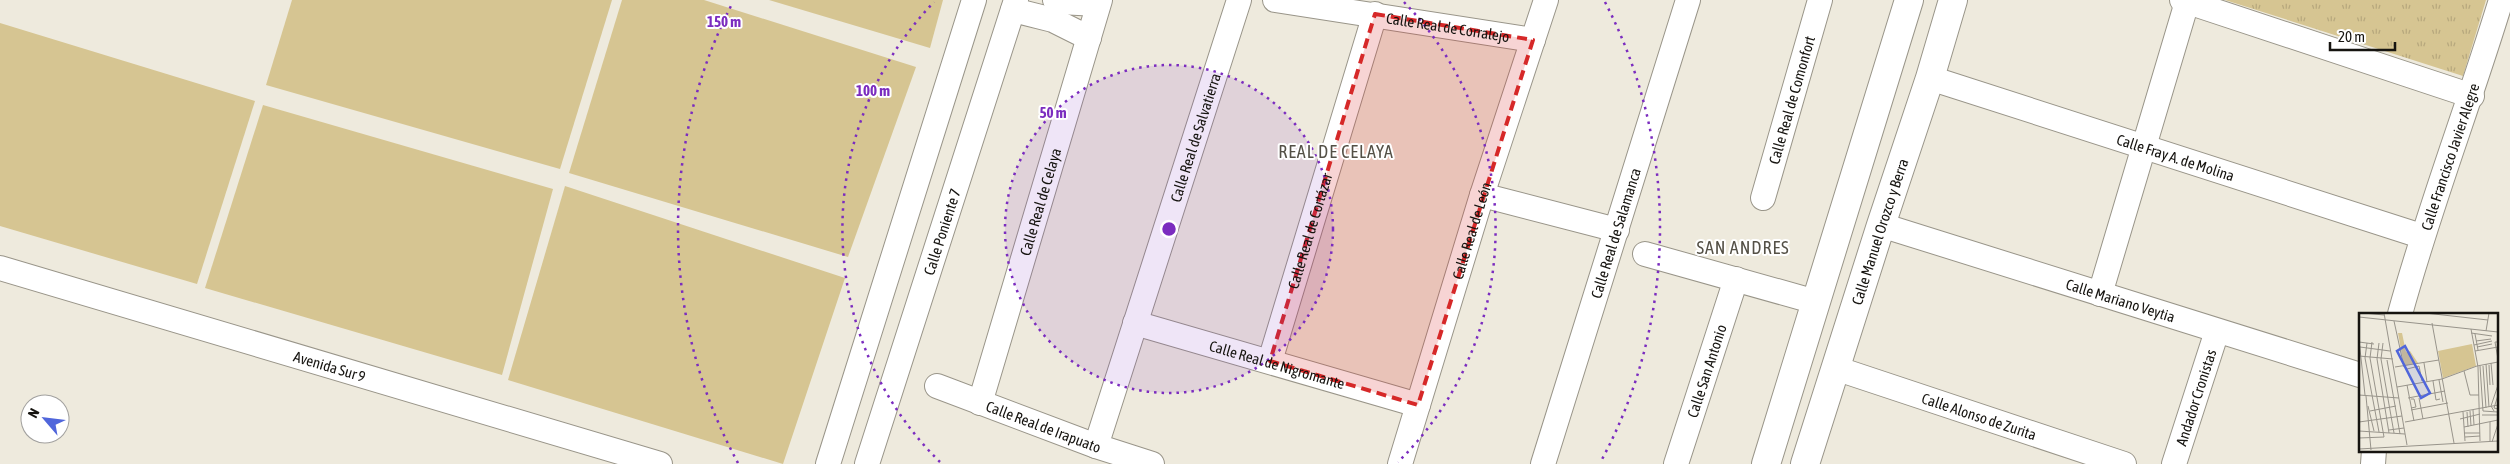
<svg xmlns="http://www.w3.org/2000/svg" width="2510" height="464" font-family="'Asap Condensed',sans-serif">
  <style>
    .park { fill: url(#park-tufts) }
    .pitch { fill: #d6c592 }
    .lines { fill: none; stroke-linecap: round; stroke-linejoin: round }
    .street-casing { stroke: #999589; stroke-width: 26 }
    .secondary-casing { stroke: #999589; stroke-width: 30 }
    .street { stroke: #fff; stroke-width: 24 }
    .secondary { stroke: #fff; stroke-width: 28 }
    .marked { fill: #d62828; fill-opacity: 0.2; stroke: #d62828; stroke-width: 4; stroke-dasharray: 10 6; stroke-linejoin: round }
    .ring { fill: none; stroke: #7b2cbf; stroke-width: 2.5; stroke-dasharray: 2.5 5 }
    .labels { text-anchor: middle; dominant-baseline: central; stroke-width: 4; stroke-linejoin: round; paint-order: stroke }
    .street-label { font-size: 15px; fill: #161410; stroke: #fff }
    .quarter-label { font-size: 18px; letter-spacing: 1px; fill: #545046; stroke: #fff }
    .inset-road { fill: none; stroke: #98948b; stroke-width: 1 }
    .view { fill: #5066db; fill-opacity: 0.15; stroke: #5066db; stroke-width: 2.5 }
    .inset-edge { fill: none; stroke: #161410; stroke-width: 2.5 }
    .centre { fill: #7b2cbf; stroke: #fff; stroke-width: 2.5 }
    .ring-label { font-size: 15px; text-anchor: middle; font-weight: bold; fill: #7b2cbf; stroke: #fff; stroke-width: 4; stroke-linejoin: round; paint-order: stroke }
  </style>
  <defs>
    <pattern id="park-tufts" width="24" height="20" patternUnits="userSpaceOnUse" patternTransform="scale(1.25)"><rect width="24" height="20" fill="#d6c592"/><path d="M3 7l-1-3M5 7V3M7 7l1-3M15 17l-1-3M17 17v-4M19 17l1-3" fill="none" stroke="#b7a87d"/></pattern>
  </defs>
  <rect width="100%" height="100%" fill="#eeeadd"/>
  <path class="park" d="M2225,0H2486L2463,76Z"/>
  <g class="pitch">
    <path d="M292,0H612L560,169L266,85Z"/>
    <path d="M622,0H704L916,67L848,257L569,173Z"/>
    <path d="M769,0H943L930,48Z"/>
    <path d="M0,23L255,101L197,284L0,226Z"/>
    <path d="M263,105L553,189L502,375L205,288Z"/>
    <path d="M565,186L845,278L783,464L508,380Z"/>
  </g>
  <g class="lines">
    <defs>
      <g id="street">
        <path d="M1055,0L1059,2L1098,4"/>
        <path id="s1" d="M1275,0L1533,40"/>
        <path d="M2182,0L2472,96"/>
        <path d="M1013,10L1053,20L1089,38"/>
        <path id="s2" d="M1930,78L2421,236"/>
        <path d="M1482,195L1617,230"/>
        <path id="s3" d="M1763,198L1820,0"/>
        <path id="s4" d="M1881,225L2360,375"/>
        <path d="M1645,254L1816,302"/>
        <path id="s5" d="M0,268L660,464"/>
        <path d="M2100,294L2187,2"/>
        <path id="s6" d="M2400,314C2429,208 2469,105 2501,0"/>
        <path id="s7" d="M1135,323L1418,405"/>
        <path id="s8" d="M1270,361L1375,14"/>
        <path id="s9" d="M1835,368L2124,464"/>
        <path id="s10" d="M937,386L1096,446L1152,464"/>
        <path id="s11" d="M980,403L1100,0"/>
        <path id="s12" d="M1096,446L1239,0"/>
        <path d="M828,464L974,0"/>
        <path id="s13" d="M867,464L1016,0"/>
        <path id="s14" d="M1400,464L1482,195L1546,0"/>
        <path id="s15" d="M1543,464L1688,0"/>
        <path id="s16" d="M1676,464L1736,279"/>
        <path id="s17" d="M2174,464L2217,331"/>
        <path d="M2373,464L2374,450"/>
      </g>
      <g id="secondary">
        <path d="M1766,464L1909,0"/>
        <path id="s18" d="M1805,464L1881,225L1930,78L1953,0"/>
      </g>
    </defs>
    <use href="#street" class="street-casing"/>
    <use href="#secondary" class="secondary-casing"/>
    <use href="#street" class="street"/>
    <use href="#secondary" class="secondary"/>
  </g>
  <path class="marked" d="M1375,14L1533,40L1418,405L1270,361Z"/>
  <circle cx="1169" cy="229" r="164" fill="#7b2cbf" fill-opacity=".12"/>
  <g class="ring">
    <circle cx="1169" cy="229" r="164"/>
    <path d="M940 462A327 327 0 0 1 934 2M1404 2A327 327 0 0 1 1398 462"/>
    <path d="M738 463A491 491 0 0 1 733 2M1605 2A491 491 0 0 1 1600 463"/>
  </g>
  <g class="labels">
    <g class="street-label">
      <text stroke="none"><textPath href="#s1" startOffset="175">Calle Real de Corralejo</textPath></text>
      <text stroke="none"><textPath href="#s3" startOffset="102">Calle Real de Comonfort</textPath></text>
      <text stroke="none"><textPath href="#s12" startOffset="324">Calle Real de Salvatierra</textPath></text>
      <text stroke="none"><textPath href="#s2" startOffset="258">Calle Fray A. de Molina</textPath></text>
      <text stroke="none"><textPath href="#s6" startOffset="165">Calle Francisco Javier Alegre</textPath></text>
      <text stroke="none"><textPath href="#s11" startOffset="210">Calle Real de Celaya</textPath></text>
      <text stroke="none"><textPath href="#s8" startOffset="136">Calle Real de Cortázar</textPath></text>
      <text stroke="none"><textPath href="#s14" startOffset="244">Calle Real de León</textPath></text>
      <text stroke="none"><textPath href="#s13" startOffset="244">Calle Poniente 7</textPath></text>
      <text stroke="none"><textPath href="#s15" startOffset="242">Calle Real de Salamanca</textPath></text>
      <text stroke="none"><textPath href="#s18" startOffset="244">Calle Manuel Orozco y Berra</textPath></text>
      <text stroke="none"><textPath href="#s4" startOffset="251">Calle Mariano Veytia</textPath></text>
      <text stroke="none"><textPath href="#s7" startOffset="148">Calle Real de Nigromante</textPath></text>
      <text stroke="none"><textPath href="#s5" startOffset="344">Avenida Sur 9</textPath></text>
      <text stroke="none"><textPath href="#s16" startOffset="98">Calle San Antonio</textPath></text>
      <text stroke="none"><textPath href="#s17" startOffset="70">Andador Cronistas</textPath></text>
      <text stroke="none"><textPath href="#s9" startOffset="152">Calle Alonso de Zurita</textPath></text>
      <text stroke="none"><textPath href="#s10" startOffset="114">Calle Real de Irapuato</textPath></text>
    </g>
    <g class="quarter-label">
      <text x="1336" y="151">REAL DE CELAYA</text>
      <text x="1743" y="247">SAN ANDRES</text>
    </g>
  </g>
  <g transform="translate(2359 313)">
    <rect width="139" height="139" fill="#eeeadd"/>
    <path d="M113,31L117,53L84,65L79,38Z" fill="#d6c592"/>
    <path d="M39,20H43L47,39L51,38L59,50L45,53Z" fill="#d6c592"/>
    <path class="inset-road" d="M5,0L25,2M25,0L48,132M66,0L129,7M0,4L139,19M35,8L45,54M73,10L95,130M112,16L119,54L121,128M127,18L130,0M112,20L133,23M116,21L119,37M0,27L6,82M117,28L132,26M0,29L15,31M139,29H136L139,46M8,30L6,45L20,119M20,30L18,46L30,120M24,30L22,46L35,120M115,32L133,28M1,34L31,38M118,34L133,31M116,38L139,34M0,43L34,46M28,47L41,121M65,50L68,69M132,50L134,72M127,51L130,94M130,52L131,72M121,53L124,98L139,99M124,53L127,95M36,54L80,47M48,56L60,53L63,68M105,58L111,82H120M80,67L84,89M74,68L77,87L81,86M48,72L55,108M38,74L83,66L118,53L139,49M0,82L40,85M139,82L135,95L139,96M7,83L12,137M49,85L86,78M60,85L64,106M52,86H55L57,94L52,95M9,93L15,118M52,97L89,90M114,97L115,112M11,98L37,93M111,98L112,113M135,98L132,93L139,72M104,99L106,128M108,99L109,114M123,102H139M101,106L121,101M0,109L43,103M46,109L139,92M105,114L139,107M30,117L45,115M0,118L46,121M105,120H121M106,124L121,123M0,125L25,124L11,45L13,29M131,128V109M133,129L139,111M0,136L139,128"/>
    <path class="view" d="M46,33L71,80L62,85L38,38Z"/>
    <rect width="139" height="139" class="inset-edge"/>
  </g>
  <circle cx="1169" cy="229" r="8" class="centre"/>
  <g class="ring-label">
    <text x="724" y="27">150 m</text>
    <text x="873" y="96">100 m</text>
    <text x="1053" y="118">50 m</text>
  </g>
  <g transform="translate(45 419) rotate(298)"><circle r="24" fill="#ffffff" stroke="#a2a19f"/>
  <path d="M0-4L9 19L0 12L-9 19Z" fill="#5066db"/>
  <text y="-8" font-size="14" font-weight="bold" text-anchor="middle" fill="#161410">N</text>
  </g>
  <path d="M2330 42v8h65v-8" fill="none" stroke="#161410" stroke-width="2.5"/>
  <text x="2338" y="42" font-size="15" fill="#161410" stroke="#ffffff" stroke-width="4" paint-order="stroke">20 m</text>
</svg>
